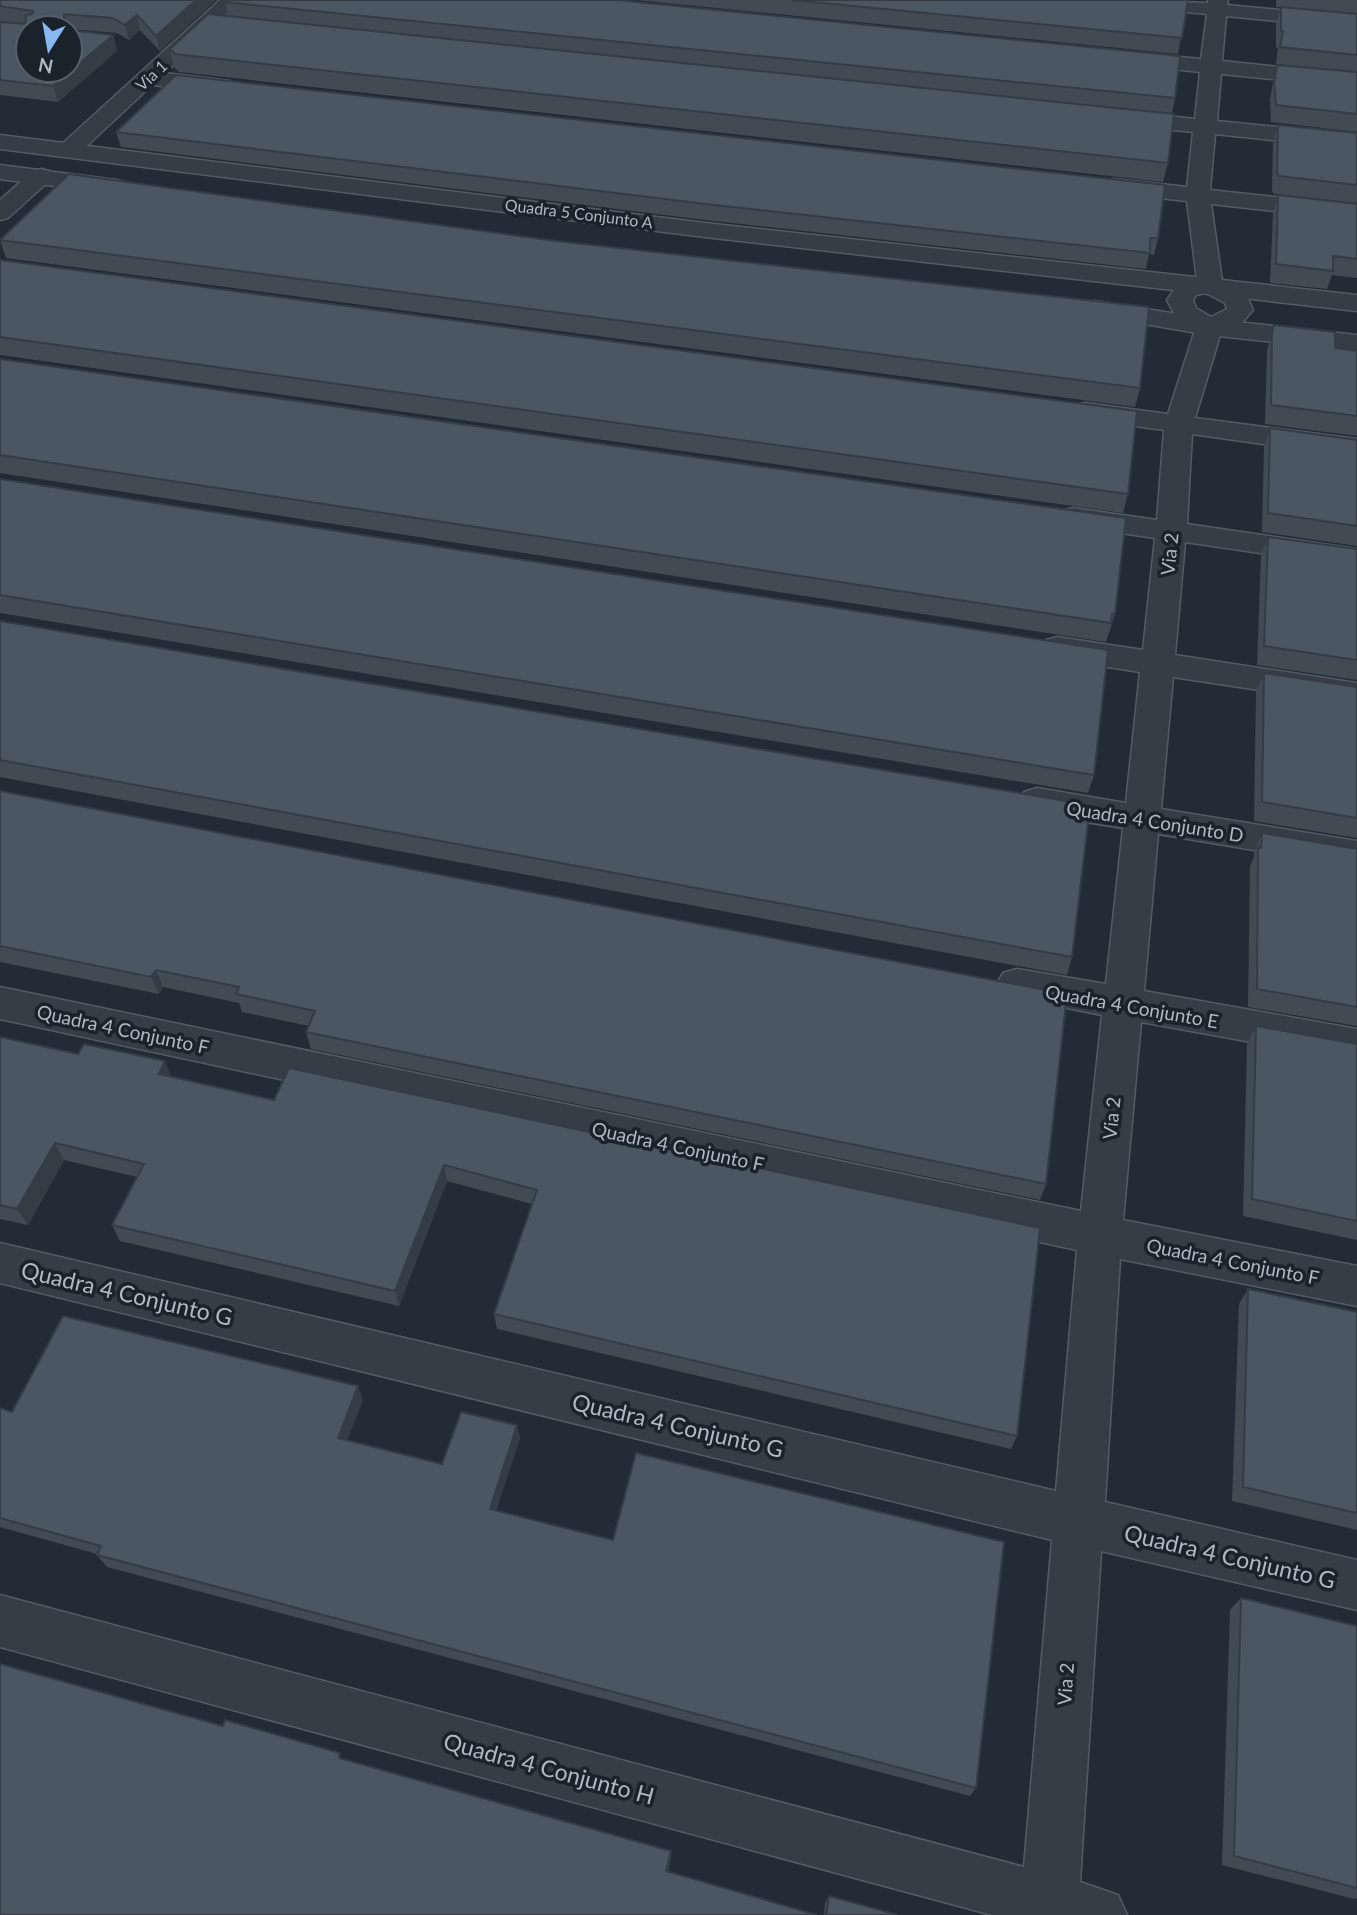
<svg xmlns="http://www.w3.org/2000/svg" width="1357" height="1915" font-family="Lato,sans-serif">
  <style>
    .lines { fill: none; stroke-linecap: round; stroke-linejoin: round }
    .minor-casing { stroke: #525c65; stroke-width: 3 }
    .tertiary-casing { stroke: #525c65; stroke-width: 3 }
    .minor { fill: #353e47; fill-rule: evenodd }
    .tertiary { fill: #353e47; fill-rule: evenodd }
    .wall { fill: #404b54 }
    .shaded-wall { fill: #343d45 }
    .building { fill: #4a5762; stroke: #343d45; stroke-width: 2 }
    .labels { text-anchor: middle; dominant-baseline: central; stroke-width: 7; stroke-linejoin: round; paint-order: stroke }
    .far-street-label { font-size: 16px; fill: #afb9c4; stroke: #1a232c }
    .street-label { font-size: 19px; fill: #afb9c4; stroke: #1a232c }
    .near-street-label { font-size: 23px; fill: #afb9c4; stroke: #1a232c }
  </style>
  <rect width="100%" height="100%" fill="#222c37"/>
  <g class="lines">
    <defs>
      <g id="minor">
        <path d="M220,0H242L165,73L230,81L233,86L230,91L222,92L152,85L78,154H62L59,149L62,144Z"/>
        <path d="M1108,0L1208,3V0H1228L1227,5L1357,17V29L1226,16L1222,61L1357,75V87L1221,74L1217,121L1357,135V149L1215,134L1210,190L1357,206V220L1211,204L1222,281L1246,294L1253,310L1240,325L1221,332L1195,418L1357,439V457L1192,434L1187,524L1357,549V567L1185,542L1175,655L1357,683V705L1173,677L1161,809L1357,841V867L1158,834L1144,991L1357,1029V1061L1141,1022L1123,1220L1357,1266V1306L1120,1259L1105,1502L1357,1560V1610L1101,1551L1080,1882L1118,1895L1127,1915H992L0,1647V1595L1024,1867L1052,1540L0,1283V1243L1056,1491L1077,1250L0,1019V987L1081,1211L1102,1015L1003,995L997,984L1003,973L1017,969L1106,984L1123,828L1037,814L1024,810L1019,801L1024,792L1037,788L1126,803L1140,672L1057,659L1046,656L1041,648L1046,640L1057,637L1143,650L1155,538L1073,526L1062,523L1058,517L1062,511L1073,508L1157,520L1164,430L1085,419L1075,417L1071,411L1075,405L1085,403L1168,414L1195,330L1176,317L1167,300L1178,284L1197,280L1187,201L1113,193L1105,191L1101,186L1105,181L1113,179L1187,187L1193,132L1122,125L1114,123L1111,118L1114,113L1122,111L1195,119L1200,72L1128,64L1121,62L1118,58L1121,54L1128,52L1201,59L1207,14L1118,6L1111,4ZM1206,293L1225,303L1227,309L1211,317L1196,308L1193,300L1196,295Z"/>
        <path d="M41,169L49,171L53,176L49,181L8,218L0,220V200L33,171Z"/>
      </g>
      <g id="tertiary">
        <path d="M0,135L705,223L1357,295V311L705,237L0,149Z"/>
        <path d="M0,165L116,180L124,182L128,187L124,192L116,194L0,179Z"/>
        <path d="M1095,301L1209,319L1357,335V351L1209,335L1086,314L1082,309L1086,304Z"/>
      </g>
    </defs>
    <use href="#minor" class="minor-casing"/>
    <use href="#tertiary" class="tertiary-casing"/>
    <use href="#minor" class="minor"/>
    <use href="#tertiary" class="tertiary"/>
  </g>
  <g class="wall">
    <path d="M0,0H216L160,51L140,30L129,40L117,33L70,29V28H28L113,35L117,51L58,102L0,95V22L15,23L0,21Z"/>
    <path d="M636,0H1188L1178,54Z"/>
    <path d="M1276,0H1357V132L1271,122L1270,100L1273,82L1277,65L1319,68L1276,64L1278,48H1276V24L1281,7H1276Z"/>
    <path d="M225,2L1175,98L1172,113L1168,163L1163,182L179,72L174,67L170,49L228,16Z"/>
    <path d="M1278,125L1357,133V203L1274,194L1272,191L1273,143Z"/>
    <path d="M116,132L1158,238L1154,255L1149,254L1146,269L705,220L121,147Z"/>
    <path d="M1278,195L1357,204V278L1332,275L1327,289L1270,283L1273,213Z"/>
    <path d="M0,240L1140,388L1135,407L6,258Z"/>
    <path d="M0,260L1128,494L1123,513L0,355Z"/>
    <path d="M1274,325L1335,348L1357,351V436L1265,424L1267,351Z"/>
    <path d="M0,359L1115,614L1106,642L0,473Z"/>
    <path d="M1270,428L1357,440V546L1262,532L1264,447Z"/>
    <path d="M0,479L1094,775L1088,793L0,613Z"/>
    <path d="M1268,537L1357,549V680L1257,665L1261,556Z"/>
    <path d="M0,621L1072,957L1067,975L0,777Z"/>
    <path d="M1264,673L1357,687V838L1254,821L1256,692Z"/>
    <path d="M0,791L1046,1184L1040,1200L311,1049L306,1032L309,1026L242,1012L239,1003L163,987L159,994L0,962Z"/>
    <path d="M1262,833L1357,849V1026L1248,1007L1250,866L1254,857V852Z"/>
    <path d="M1256,1026L1357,1044V1240L1243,1216L1247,1044Z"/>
    <path d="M0,1037L274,1100L1040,1228L1017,1436L1011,1449L497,1329L494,1314L532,1204L447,1181L399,1306L120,1241L112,1225L137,1177L64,1160L28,1225L0,1219Z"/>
    <path d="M1248,1289L1357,1312V1530L1232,1501L1239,1304Z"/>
    <path d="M363,1400L347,1440L442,1464L517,1425L520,1438L496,1510L976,1788L970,1796L107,1567L97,1555V1554L0,1527V1408L12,1412Z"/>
    <path d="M1241,1598L1357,1626V1898L1354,1899L1222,1865L1230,1610Z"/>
    <path d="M829,1896L898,1915H824L825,1903Z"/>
  </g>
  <g class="shaded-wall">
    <path d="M196,0H216L160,51L156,36Z"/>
    <path d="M64,14L68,28H63Z"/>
    <path d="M137,15L140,30L129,40L125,25Z"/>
    <path d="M113,35L117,51L58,102L53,86Z"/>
    <path d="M156,970L163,987L159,994L151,977Z"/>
    <path d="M165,1061L172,1078L159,1074Z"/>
    <path d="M55,1143L64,1160L28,1225L17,1209Z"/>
    <path d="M444,1165L447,1181L399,1306L395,1291Z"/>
    <path d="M358,1386L363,1400L343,1451L338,1438Z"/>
    <path d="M517,1425L520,1438L493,1521L490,1509Z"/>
    <path d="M671,1851V1859L667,1879L666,1871Z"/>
  </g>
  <g class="building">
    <path d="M0,0H196L156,36L137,15L125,25L113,18L64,14V28H28V70H70V30L113,35L53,86L0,80V22L25,24L26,15L32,14L33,11L0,6Z"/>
    <path d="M227,0H617L1180,56L1175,98L225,2Z"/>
    <path d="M792,0H1188L1182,38Z"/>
    <path d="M1281,7L1357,14V55L1280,47L1283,31H1281Z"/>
    <path d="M208,14L1174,114L1168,163L175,54L170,49Z"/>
    <path d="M1277,65L1357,72V114L1276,105L1274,83Z"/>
    <path d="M176,75L1165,185L1158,238H1150V253L706,204L116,132Z"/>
    <path d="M1278,125L1357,133V185L1279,176L1277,173Z"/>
    <path d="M69,174L556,241L1149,307L1140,388L0,240Z"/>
    <path d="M1278,195L1357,204V259L1333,256V271L1276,264Z"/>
    <path d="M0,260L1137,411L1128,494L0,337Z"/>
    <path d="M1274,325L1335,332V348L1357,351V416L1271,405L1272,332Z"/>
    <path d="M0,359L1126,518L1115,614H1112L1111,623L0,455Z"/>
    <path d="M1270,428L1357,440V526L1268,513Z"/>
    <path d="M0,479L1108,650L1094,775L0,595Z"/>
    <path d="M1268,537L1357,549V660L1264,646Z"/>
    <path d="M0,621L1090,805L1072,957L0,760Z"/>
    <path d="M1264,673L1357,687V818L1262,802Z"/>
    <path d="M0,791L1067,994L1046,1184L306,1032L315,1011L236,994L239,987L156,970L151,977L0,946Z"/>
    <path d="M1262,833L1357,849V1007L1257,989L1258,847L1261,848Z"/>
    <path d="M1256,1026L1357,1044V1221L1252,1199Z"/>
    <path d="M0,1037L78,1054L84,1044L165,1061L159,1074L274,1100L289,1068L1040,1228L1017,1436L494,1314L537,1190L444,1165L395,1291L112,1225L144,1164L55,1143L17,1209L0,1205Z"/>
    <path d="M1248,1289L1357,1312V1513L1243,1487Z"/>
    <path d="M63,1316L358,1386L338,1438L442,1464L461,1412L517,1425L490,1509L613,1540L636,1453L1004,1542L976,1788L97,1555L101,1546L0,1518V1408L12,1412Z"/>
    <path d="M1241,1598L1357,1626V1888L1234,1856Z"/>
    <path d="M0,1664L223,1726L225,1720L340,1753L339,1758L671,1851L666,1871L817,1915H0Z"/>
    <path d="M829,1896L898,1915H826Z"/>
  </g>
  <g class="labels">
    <g class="far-street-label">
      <text transform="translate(151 75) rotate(-43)">Via 1</text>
      <text transform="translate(579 213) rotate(7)">Quadra 5 Conjunto A</text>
    </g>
    <g class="street-label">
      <text transform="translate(1169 554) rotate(-84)">Via 2</text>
      <text transform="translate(1155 821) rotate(9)">Quadra 4 Conjunto D</text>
      <text transform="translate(1132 1006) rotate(10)">Quadra 4 Conjunto E</text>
      <text transform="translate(123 1029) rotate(12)">Quadra 4 Conjunto F</text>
      <text transform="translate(1111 1118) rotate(-84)">Via 2</text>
      <text transform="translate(678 1146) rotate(12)">Quadra 4 Conjunto F</text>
      <text transform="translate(1233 1261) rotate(11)">Quadra 4 Conjunto F</text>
      <text transform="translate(1065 1684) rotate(-86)">Via 2</text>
    </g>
    <g class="near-street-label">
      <text transform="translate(127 1293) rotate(13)">Quadra 4 Conjunto G</text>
      <text transform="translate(678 1425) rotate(13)">Quadra 4 Conjunto G</text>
      <text transform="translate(1230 1556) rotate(13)">Quadra 4 Conjunto G</text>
      <text transform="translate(549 1768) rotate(15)">Quadra 4 Conjunto H</text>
    </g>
  </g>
  <g transform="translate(49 49) rotate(191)"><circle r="33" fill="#1a232c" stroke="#565f69" stroke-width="2"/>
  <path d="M0-5L12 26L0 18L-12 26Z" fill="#87b8f1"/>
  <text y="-10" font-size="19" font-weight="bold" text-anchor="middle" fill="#afb9c4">N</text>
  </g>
</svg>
